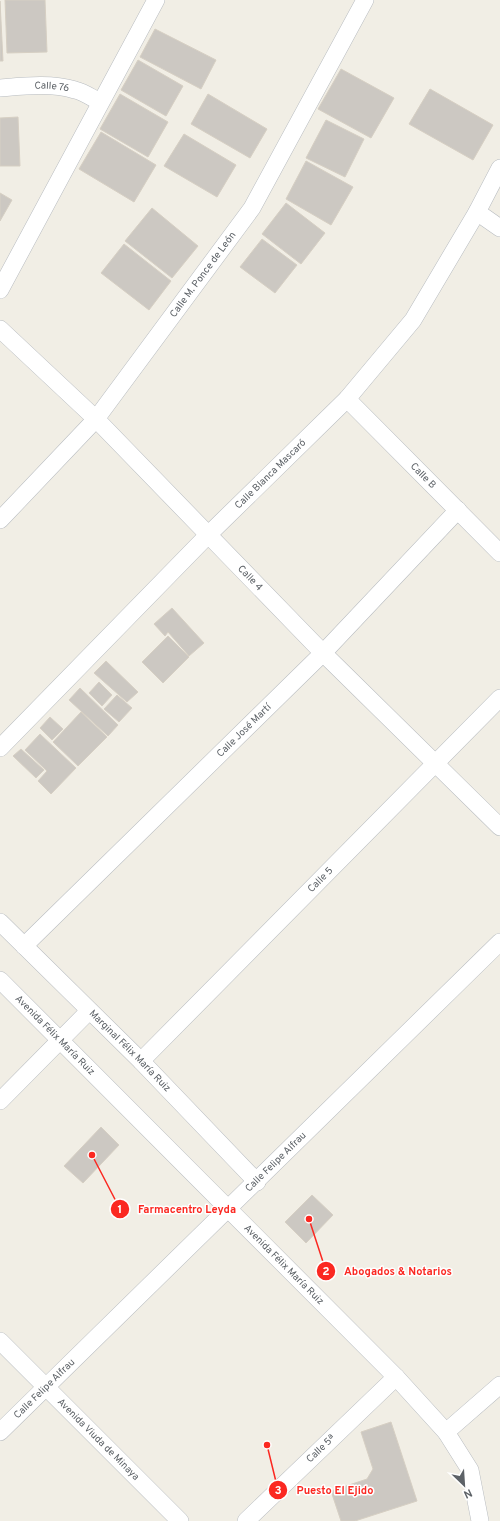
<svg xmlns="http://www.w3.org/2000/svg" width="500" height="1521" font-family="Overpass,sans-serif">
  <style>
    .building { fill: #ccc8c2; stroke: #d6cfc3 }
    .lines { fill: none; stroke-linecap: round; stroke-linejoin: round }
    .minor-casing { stroke: #b8bcc0; stroke-width: 18 }
    .minor { stroke: #fff; stroke-width: 17 }
    .labels { text-anchor: middle; dominant-baseline: central; stroke-width: 3; stroke-linejoin: round; paint-order: stroke }
    .street-label { font-size: 10px; fill: #5d6267; stroke: #fff }
    .leader { fill: none; stroke: #fb2821; stroke-width: 1.5 }
    .callout-dot { fill: #fb2821; stroke: #fff; stroke-width: 1.5 }
    .mark-label { font-size: 12px; text-anchor: middle; font-weight: bold; fill: #fff }
    .callout-label { font-size: 11px; text-anchor: middle; font-weight: bold; fill: #fb2821; stroke: #fff; stroke-width: 3; stroke-linejoin: round; paint-order: stroke }
  </style>
  <rect width="100%" height="100%" fill="#f1eee5"/>
  <g class="building">
    <path d="M5,0H45L47,52L7,53Z"/>
    <path d="M0,1L3,61H0Z"/>
    <path d="M155,29L216,60L201,89L140,57Z"/>
    <path d="M138,60L183,86L166,116L121,90Z"/>
    <path d="M341,69L394,98L371,138L318,109Z"/>
    <path d="M430,89L493,125L473,160L409,124Z"/>
    <path d="M120,94L168,122L148,157L100,129Z"/>
    <path d="M208,94L267,129L250,158L191,124Z"/>
    <path d="M18,117L20,166H0V118Z"/>
    <path d="M326,120L364,139L345,177L306,158Z"/>
    <path d="M101,132L156,165L134,202L79,169Z"/>
    <path d="M184,134L236,165L217,197L164,166Z"/>
    <path d="M306,161L353,187L331,225L286,199Z"/>
    <path d="M0,193L12,200L0,221Z"/>
    <path d="M286,203L325,233L301,264L262,234Z"/>
    <path d="M152,208L198,246L172,278L125,241Z"/>
    <path d="M262,239L297,265L275,293L240,267Z"/>
    <path d="M124,244L171,281L149,310L101,273Z"/>
    <path d="M172,608L204,643L189,656L168,632L165,636L154,624Z"/>
    <path d="M168,636L189,657L163,683L142,662Z"/>
    <path d="M106,661L138,692L127,702L94,673Z"/>
    <path d="M99,682L112,695L102,706L89,693Z"/>
    <path d="M80,688L118,725L108,736L69,700Z"/>
    <path d="M117,695L132,708L119,722L104,709Z"/>
    <path d="M81,712L107,737L78,766L53,742Z"/>
    <path d="M50,717L63,729L52,740L40,728Z"/>
    <path d="M40,734L76,768L51,794L38,781L47,771L25,750Z"/>
    <path d="M21,749L44,770L36,778L13,756Z"/>
    <path d="M101,1127L119,1145L83,1183L64,1166Z"/>
    <path d="M312,1195L333,1215L306,1243L285,1222Z"/>
    <path d="M391,1422L417,1501L355,1521H341L331,1491L367,1479L373,1469L361,1432Z"/>
  </g>
  <g class="lines">
    <defs>
      <g id="minor">
        <path id="s1" d="M0,88C25,86 51,83 75,90C84,92 92,98 100,102"/>
        <path d="M477,212L500,228"/>
        <path d="M0,290L156,0"/>
        <path id="s2" d="M0,329L96,419L323,653L500,827"/>
        <path id="s3" d="M347,399L500,553"/>
        <path id="s4" d="M0,520L96,419L252,208L365,0"/>
        <path id="s5" d="M0,748L208,535L347,399L413,320L477,212L500,168"/>
        <path id="s6" d="M0,922L141,1061L257,1182"/>
        <path id="s7" d="M24,946L323,653L458,510"/>
        <path id="s8" d="M0,980L396,1377L446,1432L470,1470L480,1521"/>
        <path id="s9" d="M141,1061L500,698"/>
        <path d="M0,1101L89,1011"/>
        <path id="s10" d="M0,1341L180,1521"/>
        <path id="s11" d="M0,1432L500,942"/>
        <path d="M446,1432L500,1385"/>
        <path d="M246,1521L396,1377"/>
      </g>
    </defs>
    <use href="#minor" class="minor-casing"/>
    <use href="#minor" class="minor"/>
  </g>
  <g class="labels">
    <g class="street-label">
      <text stroke="none"><textPath href="#s1" startOffset="52">Calle 76</textPath></text>
      <text stroke="none"><textPath href="#s4" startOffset="319">Calle M. Ponce de León</textPath></text>
      <text stroke="none"><textPath href="#s5" startOffset="385">Calle Blanca Mascaró</textPath></text>
      <text stroke="none"><textPath href="#s3" startOffset="108">Calle B</textPath></text>
      <text stroke="none"><textPath href="#s2" startOffset="353">Calle 4</textPath></text>
      <text stroke="none"><textPath href="#s7" startOffset="308">Calle José Martí</textPath></text>
      <text stroke="none"><textPath href="#s9" startOffset="255">Calle 5</textPath></text>
      <text stroke="none"><textPath href="#s8" startOffset="78">Avenida Félix María Ruiz</textPath></text>
      <text stroke="none"><textPath href="#s6" startOffset="183">Marginal Félix María Ruiz</textPath></text>
      <text stroke="none"><textPath href="#s11" startOffset="386">Calle Felipe Alfrau</textPath></text>
      <text stroke="none"><textPath href="#s8" startOffset="402">Avenida Félix María Ruiz</textPath></text>
      <text stroke="none"><textPath href="#s11" startOffset="62">Calle Felipe Alfrau</textPath></text>
      <text stroke="none"><textPath href="#s10" startOffset="139">Avenida Viuda de Minaya</textPath></text>
      <text transform="translate(321 1449) rotate(-44)">Calle 5ª</text>
    </g>
  </g>
  <path class="leader" d="M92 1155L120 1209M309 1219L326 1271M267 1445L278 1490"/>
  <g class="callout-dot">
    <circle cx="92" cy="1155" r="4"/>
    <circle cx="309" cy="1219" r="4"/>
    <circle cx="267" cy="1445" r="4"/>
    <circle cx="120" cy="1209" r="10"/>
    <circle cx="326" cy="1271" r="10"/>
    <circle cx="278" cy="1490" r="10"/>
  </g>
  <g class="mark-label">
    <text x="120" y="1213">1</text>
    <text x="326" y="1275">2</text>
    <text x="278" y="1494">3</text>
  </g>
  <g class="callout-label">
    <text x="187" y="1213">Farmacentro Leyda</text>
    <text x="398" y="1275">Abogados &amp; Notarios</text>
    <text x="335" y="1494">Puesto El Ejido</text>
  </g>
  <g transform="translate(464 1485) rotate(155)" stroke="#ffffff" stroke-width="3" paint-order="stroke">
  <path d="M0-3L7 15L0 10L-7 15Z" fill="#5d6267"/>
  <text y="-6" font-size="11" font-weight="bold" text-anchor="middle" fill="#5d6267">N</text>
  </g>
</svg>
